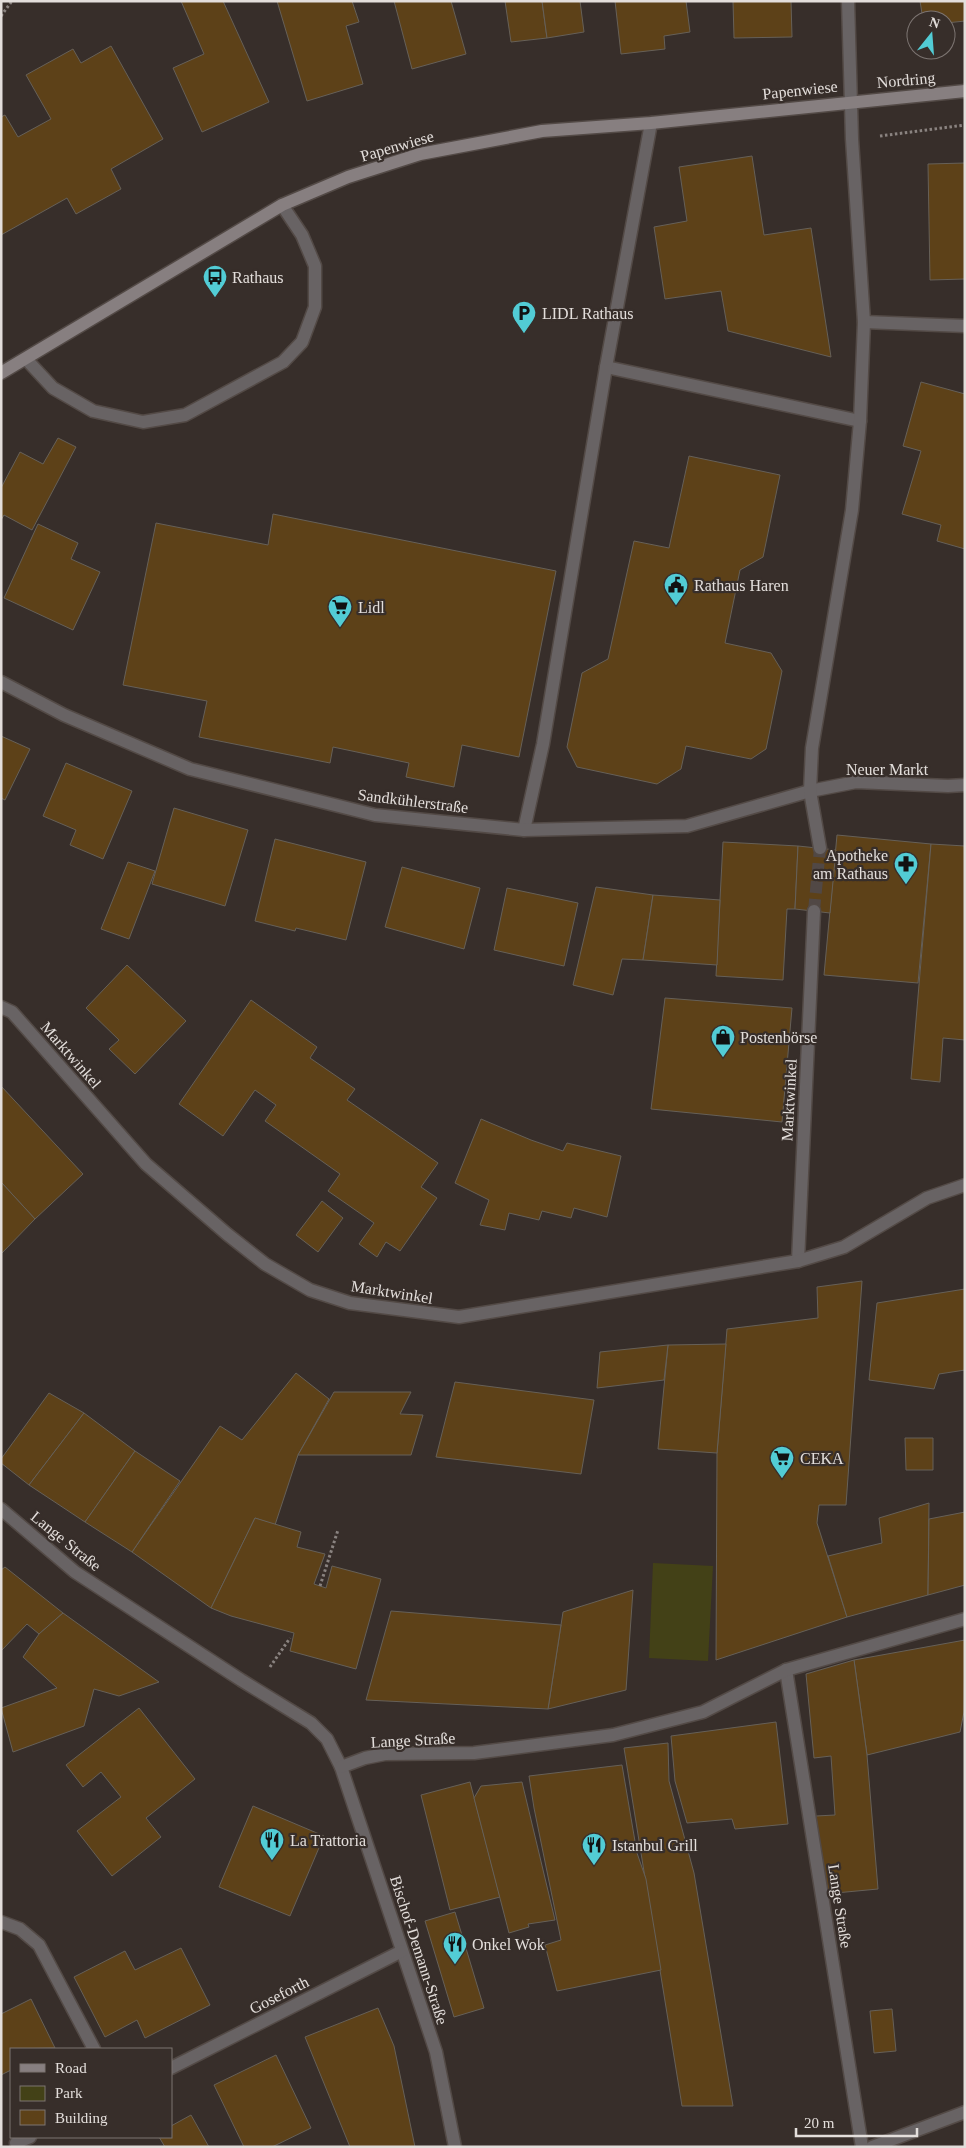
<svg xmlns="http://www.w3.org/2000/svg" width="966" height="2148" font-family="Georgia,serif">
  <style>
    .green { fill: #434117 }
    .building { fill: #5d4118; stroke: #666058 }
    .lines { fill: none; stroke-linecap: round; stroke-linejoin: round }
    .street-tunnel { stroke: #514845; stroke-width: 12; stroke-dasharray: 12 6; stroke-linecap: butt }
    .lane-casing { stroke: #534a46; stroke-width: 15 }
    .street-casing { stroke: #534a46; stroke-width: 15 }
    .secondary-casing { stroke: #534a46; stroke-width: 15 }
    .path { stroke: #8a8380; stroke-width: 3; stroke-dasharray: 2.5 2.5; stroke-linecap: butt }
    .lane { stroke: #686364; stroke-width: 12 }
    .street { stroke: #686364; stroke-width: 12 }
    .secondary { stroke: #877f80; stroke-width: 12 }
    .labels { text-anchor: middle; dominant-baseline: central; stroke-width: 4.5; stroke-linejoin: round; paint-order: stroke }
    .street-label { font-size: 16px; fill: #e3dedb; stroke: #372e2a }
    .poi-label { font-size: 16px; fill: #e3dedb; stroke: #372e2a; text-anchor: start }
  </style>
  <rect width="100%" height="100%" fill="#372e2a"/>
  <path class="green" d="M653,1563L713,1566L708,1661L649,1658Z"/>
  <g class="building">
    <path d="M181,1H223L269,102L202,132L173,68L204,54Z"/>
    <path d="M277,1H352L359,22L346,26L363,84L307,101Z"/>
    <path d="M394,1H451L466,54L412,69Z"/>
    <path d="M505,1H542L547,38L511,42Z"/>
    <path d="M542,1H580L584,32L547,38Z"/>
    <path d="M615,1H686L690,32L664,36L665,49L621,54Z"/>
    <path d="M733,1H791L792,37L734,38Z"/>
    <path d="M920,1H965V21L946,23V20H923Z"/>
    <path d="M111,46L163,139L111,169L121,189L76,214L67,198L1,235V117L5,115L18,137L51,119L26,75L73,49L81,63Z"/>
    <path d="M752,156L764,235L811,228L831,357L728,331L721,291L665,299L654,227L687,221L679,167Z"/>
    <path d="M965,163V279L930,280L928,164Z"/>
    <path d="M921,382L965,394V549L937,541L941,525L902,514L921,451L903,446Z"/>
    <path d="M58,438L76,447L32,530L4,515L1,520V488L20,452L43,464Z"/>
    <path d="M689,456L780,475L763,557L740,570L725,643L771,653L782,671L766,749L751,759L686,746L681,769L657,784L577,767L567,747L582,673L608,659L634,541L669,548Z"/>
    <path d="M273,514L556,571L519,757L462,745L454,787L406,777L409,763L333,747L330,763L199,737L207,701L123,685L156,523L268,545Z"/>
    <path d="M38,524L78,543L71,559L100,572L73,630L4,598Z"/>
    <path d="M1,736L30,749L5,800L1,798Z"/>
    <path d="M66,763L132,791L103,859L70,845L76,830L43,816Z"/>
    <path d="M174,808L248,830L225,906L152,884Z"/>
    <path d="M837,835L931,844L918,983L824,975Z"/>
    <path d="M275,839L366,862L346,940L296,928L295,931L255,921Z"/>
    <path d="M723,842L798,846L795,909H787L783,980L716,976Z"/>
    <path d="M931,844L965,846V1040L943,1038L940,1082L911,1079Z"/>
    <path d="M798,846L836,850L830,913L795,909Z"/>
    <path d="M128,862L155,871L129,939L101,929Z"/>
    <path d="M402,867L480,888L464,949L385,927Z"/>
    <path d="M596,887L653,895L643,960L622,959L613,995L573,985Z"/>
    <path d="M507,888L578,903L564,966L494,950Z"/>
    <path d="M653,895L720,900L717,965L643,960Z"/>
    <path d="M127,965L186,1021L135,1074L109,1049L119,1040L86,1008Z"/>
    <path d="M665,998L792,1008L782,1122L651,1109Z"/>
    <path d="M251,1000L317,1047L310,1058L355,1089L347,1100L438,1163L421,1187L437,1198L400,1251L386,1242L377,1257L359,1244L374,1223L328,1191L340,1174L265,1121L276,1105L255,1090L223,1136L179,1104Z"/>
    <path d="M1,1086L83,1174L35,1219L1,1182Z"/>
    <path d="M481,1119L531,1140L563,1151L567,1143L621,1156L607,1217L574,1208L571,1218L542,1211L539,1220L509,1213L505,1230L480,1225L489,1200L455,1183Z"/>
    <path d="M1,1182L35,1219L1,1254Z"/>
    <path d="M322,1201L343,1218L318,1252L296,1235Z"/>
    <path d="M862,1281L846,1505H819L817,1523L847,1617L716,1660L717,1453L727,1329L818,1318L817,1287Z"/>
    <path d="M965,1289V1370L939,1374L934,1389L869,1380L877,1303Z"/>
    <path d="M726,1344L717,1453L658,1449L668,1345Z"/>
    <path d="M668,1345L664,1380L597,1388L600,1352Z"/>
    <path d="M296,1373L329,1399L298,1455L275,1525L255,1518L211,1608L132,1552L220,1426L242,1440Z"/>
    <path d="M455,1382L594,1400L581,1474L436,1457Z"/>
    <path d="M334,1392H411L400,1414L423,1415L411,1455H298Z"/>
    <path d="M49,1393L84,1413L29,1485L1,1463V1459Z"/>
    <path d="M84,1413L135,1451L85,1522L29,1485Z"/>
    <path d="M905,1438H933V1470H906Z"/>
    <path d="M135,1451L180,1481L132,1552L85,1522Z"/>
    <path d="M929,1503L928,1595L847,1617L828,1556L882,1543L879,1518Z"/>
    <path d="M965,1512V1585L928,1595L929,1519Z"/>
    <path d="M255,1518L301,1532L297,1547L325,1554L314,1584L326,1588L332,1566L381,1579L356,1669L290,1651L294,1633L231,1616L211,1608Z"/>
    <path d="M5,1567L63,1613L39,1634L27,1624L1,1651V1570Z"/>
    <path d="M633,1590L626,1690L548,1709L563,1612Z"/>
    <path d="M391,1611L561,1625L548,1709L366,1700Z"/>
    <path d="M63,1613L159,1682L119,1696L94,1689L84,1726L13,1752L1,1708L57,1688L23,1657L39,1634Z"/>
    <path d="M965,1640L964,1712L960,1732L867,1755L854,1660Z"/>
    <path d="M854,1660L867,1755L878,1889L825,1894L816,1816L835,1815L831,1756L814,1758L806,1674Z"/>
    <path d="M139,1708L195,1779L146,1818L161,1837L112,1876L77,1831L121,1797L101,1772L83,1787L66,1765Z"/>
    <path d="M776,1722L788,1824L735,1829L732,1819L687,1823L675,1781L671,1736Z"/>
    <path d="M668,1743L669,1781L694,1873L733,2106H682L624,1748Z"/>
    <path d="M622,1765L637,1853L646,1879L661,1970L557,1991L545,1945L561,1940L534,1808L529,1776Z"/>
    <path d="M470,1782L500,1897L450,1910L421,1795Z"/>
    <path d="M522,1782L555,1920L528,1924L529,1927L509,1933L474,1798L481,1786Z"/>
    <path d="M253,1806L324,1836L290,1916L219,1887Z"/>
    <path d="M455,1912L484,2008L454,2017L425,1921Z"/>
    <path d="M181,1948L210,2005L145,2038L137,2020L105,2037L74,1977L125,1951L135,1970Z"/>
    <path d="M31,1999L55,2048L11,2049V2070L1,2075V2014Z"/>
    <path d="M378,2008L394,2046L415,2147H350L305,2037Z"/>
    <path d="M892,2009L896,2051L874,2053L870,2011Z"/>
    <path d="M276,2055L311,2128L272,2147H244L214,2085Z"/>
    <path d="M191,2115L209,2147H165L159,2137H171V2126Z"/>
  </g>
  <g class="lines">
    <path class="street-tunnel" d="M814,911L820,848"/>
    <defs>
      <g id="lane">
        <path d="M864,322L965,326"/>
        <path d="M26,359L53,388L93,411L143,422L185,415L283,362L302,342L315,307V266L302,235L282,205"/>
        <path d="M606,367L860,421"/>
        <path d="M524,830L543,744L606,367L651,123"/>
      </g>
      <g id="street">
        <path d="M1,682L64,715L190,769L375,815L524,830L687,826L810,791L856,782L948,786L965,785"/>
        <path d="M820,848L810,791L812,748L852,510L860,421L864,322L852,139L848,1"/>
        <path d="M1,1007L12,1012L146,1164L227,1234L265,1264L310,1290L350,1303L459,1317L798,1261L814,911"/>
        <path d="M798,1261L844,1247L927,1198L965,1185"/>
        <path d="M1,1509L75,1572L241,1680L311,1723L327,1739L341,1767L436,2052L455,2147"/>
        <path d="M786,1670L862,2147"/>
        <path d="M341,1767L365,1758L385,1754L474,1753L613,1735L703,1712L786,1670L965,1619"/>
        <path d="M1,1922L20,1929L39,1945L94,2049"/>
        <path d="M171,2068L402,1951"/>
        <path d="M16,2143L30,2137"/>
        <path d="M872,2147L965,2112"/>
      </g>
      <path id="secondary" d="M1,373L282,205L348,177L420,154L542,131L651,123L965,91"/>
    </defs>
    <use href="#lane" class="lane-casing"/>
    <use href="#street" class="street-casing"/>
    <use href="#secondary" class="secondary-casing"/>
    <g class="path">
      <path d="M1,16L12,1"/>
      <path d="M880,136L965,125"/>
      <path d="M320,1586L338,1530"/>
      <path d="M270,1667L290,1638"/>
    </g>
    <use href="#lane" class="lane"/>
    <use href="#street" class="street"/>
    <use href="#secondary" class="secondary"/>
  </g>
  <defs>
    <symbol id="bus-pin" viewBox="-11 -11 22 30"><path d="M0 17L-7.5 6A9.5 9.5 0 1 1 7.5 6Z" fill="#52ccd5" stroke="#372e2a"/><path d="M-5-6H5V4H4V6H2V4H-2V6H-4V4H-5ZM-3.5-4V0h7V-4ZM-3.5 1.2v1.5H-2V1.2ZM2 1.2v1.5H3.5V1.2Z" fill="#111"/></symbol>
    <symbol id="parking-pin" viewBox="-11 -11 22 30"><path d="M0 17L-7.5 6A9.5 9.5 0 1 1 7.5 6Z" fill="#52ccd5" stroke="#372e2a"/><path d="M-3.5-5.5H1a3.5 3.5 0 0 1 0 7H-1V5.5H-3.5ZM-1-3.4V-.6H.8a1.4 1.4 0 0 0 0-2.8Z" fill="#111"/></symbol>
    <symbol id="civic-pin" viewBox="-11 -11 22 30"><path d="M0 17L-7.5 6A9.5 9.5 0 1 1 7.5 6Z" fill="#52ccd5" stroke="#372e2a"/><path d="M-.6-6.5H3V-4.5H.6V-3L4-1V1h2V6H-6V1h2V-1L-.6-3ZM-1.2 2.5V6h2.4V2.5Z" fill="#111"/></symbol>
    <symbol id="supermarket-pin" viewBox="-11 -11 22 30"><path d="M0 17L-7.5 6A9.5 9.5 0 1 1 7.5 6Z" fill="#52ccd5" stroke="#372e2a"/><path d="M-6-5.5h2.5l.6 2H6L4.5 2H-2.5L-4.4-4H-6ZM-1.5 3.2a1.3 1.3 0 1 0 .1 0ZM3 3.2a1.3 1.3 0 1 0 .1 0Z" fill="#111"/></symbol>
    <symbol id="pharmacy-pin" viewBox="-11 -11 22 30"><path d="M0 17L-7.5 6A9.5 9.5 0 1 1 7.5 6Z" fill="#52ccd5" stroke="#372e2a"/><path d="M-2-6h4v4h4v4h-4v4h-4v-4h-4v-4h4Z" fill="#111"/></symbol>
    <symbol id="shop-pin" viewBox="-11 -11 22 30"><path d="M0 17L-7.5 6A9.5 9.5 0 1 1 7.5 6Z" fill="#52ccd5" stroke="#372e2a"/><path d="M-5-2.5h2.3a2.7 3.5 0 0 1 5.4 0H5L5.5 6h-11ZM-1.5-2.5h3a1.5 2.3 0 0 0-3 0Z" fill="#111"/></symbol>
    <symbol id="restaurant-pin" viewBox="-11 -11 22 30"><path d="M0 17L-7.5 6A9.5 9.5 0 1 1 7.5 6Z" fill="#52ccd5" stroke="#372e2a"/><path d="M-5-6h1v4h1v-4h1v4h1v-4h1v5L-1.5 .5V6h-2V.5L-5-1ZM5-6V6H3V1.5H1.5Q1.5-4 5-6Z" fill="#111"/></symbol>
  </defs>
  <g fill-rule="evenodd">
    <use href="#bus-pin" x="201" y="263" width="28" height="38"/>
    <use href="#parking-pin" x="510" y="299" width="28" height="38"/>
    <use href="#civic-pin" x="662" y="571" width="28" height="38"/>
    <use href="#supermarket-pin" x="326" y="593" width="28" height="38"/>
    <use href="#pharmacy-pin" x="892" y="850" width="28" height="38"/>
    <use href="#shop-pin" x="709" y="1023" width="28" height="38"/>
    <use href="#supermarket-pin" x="768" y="1444" width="28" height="38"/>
    <use href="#restaurant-pin" x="258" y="1826" width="28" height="38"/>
    <use href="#restaurant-pin" x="580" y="1831" width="28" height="38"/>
    <use href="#restaurant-pin" x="441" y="1930" width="28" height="38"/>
  </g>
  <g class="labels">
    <g class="street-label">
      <text transform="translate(906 80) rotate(-5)">Nordring</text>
      <text transform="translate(800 90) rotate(-6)">Papenwiese</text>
      <text transform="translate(397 146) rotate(-16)">Papenwiese</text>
      <text x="887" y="769">Neuer Markt</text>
      <text transform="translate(413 801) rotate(7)">Sandkühlerstraße</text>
      <text transform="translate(71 1055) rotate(49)">Marktwinkel</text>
      <text transform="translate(789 1100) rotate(-87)">Marktwinkel</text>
      <text transform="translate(392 1292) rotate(9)">Marktwinkel</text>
      <text transform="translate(66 1541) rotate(39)">Lange Straße</text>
      <text transform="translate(413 1740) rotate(-3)">Lange Straße</text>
      <text transform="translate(840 1906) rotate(81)">Lange Straße</text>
      <text transform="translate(419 1950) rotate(72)">Bischof-Demann-Straße</text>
      <text transform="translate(279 1995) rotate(-27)">Goseforth</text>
    </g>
    <g class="poi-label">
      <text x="232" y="277">Rathaus</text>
      <text x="542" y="313">LIDL Rathaus</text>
      <text x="694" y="585">Rathaus Haren</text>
      <text x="358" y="607">Lidl</text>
      <text x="888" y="855" text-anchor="end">Apotheke<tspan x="888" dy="18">am Rathaus</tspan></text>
      <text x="740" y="1037">Postenbörse</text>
      <text x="800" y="1458">CEKA</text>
      <text x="290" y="1840">La Trattoria</text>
      <text x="612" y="1845">Istanbul Grill</text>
      <text x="472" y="1944">Onkel Wok</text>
    </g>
  </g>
  <rect width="966" height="2148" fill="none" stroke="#e3dedb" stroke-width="5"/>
  <rect x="10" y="2048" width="162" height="90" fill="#372e2a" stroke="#7c7471"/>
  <rect x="20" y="2064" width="25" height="8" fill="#877f80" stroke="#7c7471"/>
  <text x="55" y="2073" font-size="15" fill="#e3dedb">Road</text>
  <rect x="20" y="2086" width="25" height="15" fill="#434117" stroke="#7c7471"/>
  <text x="55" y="2098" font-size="15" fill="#e3dedb">Park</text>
  <rect x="20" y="2110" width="25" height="15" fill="#5d4118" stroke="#7c7471"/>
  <text x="55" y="2123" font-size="15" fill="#e3dedb">Building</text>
  <g transform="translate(931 35) rotate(17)"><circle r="24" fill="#372e2a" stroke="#7c7471"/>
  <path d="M0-4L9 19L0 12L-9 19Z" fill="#52ccd5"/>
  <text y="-8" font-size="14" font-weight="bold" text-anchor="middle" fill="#e3dedb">N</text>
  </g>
  <path d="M796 2128v8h121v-8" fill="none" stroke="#e3dedb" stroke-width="2.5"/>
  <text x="804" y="2128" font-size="15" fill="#e3dedb" stroke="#372e2a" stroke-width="4" paint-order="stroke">20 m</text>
</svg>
